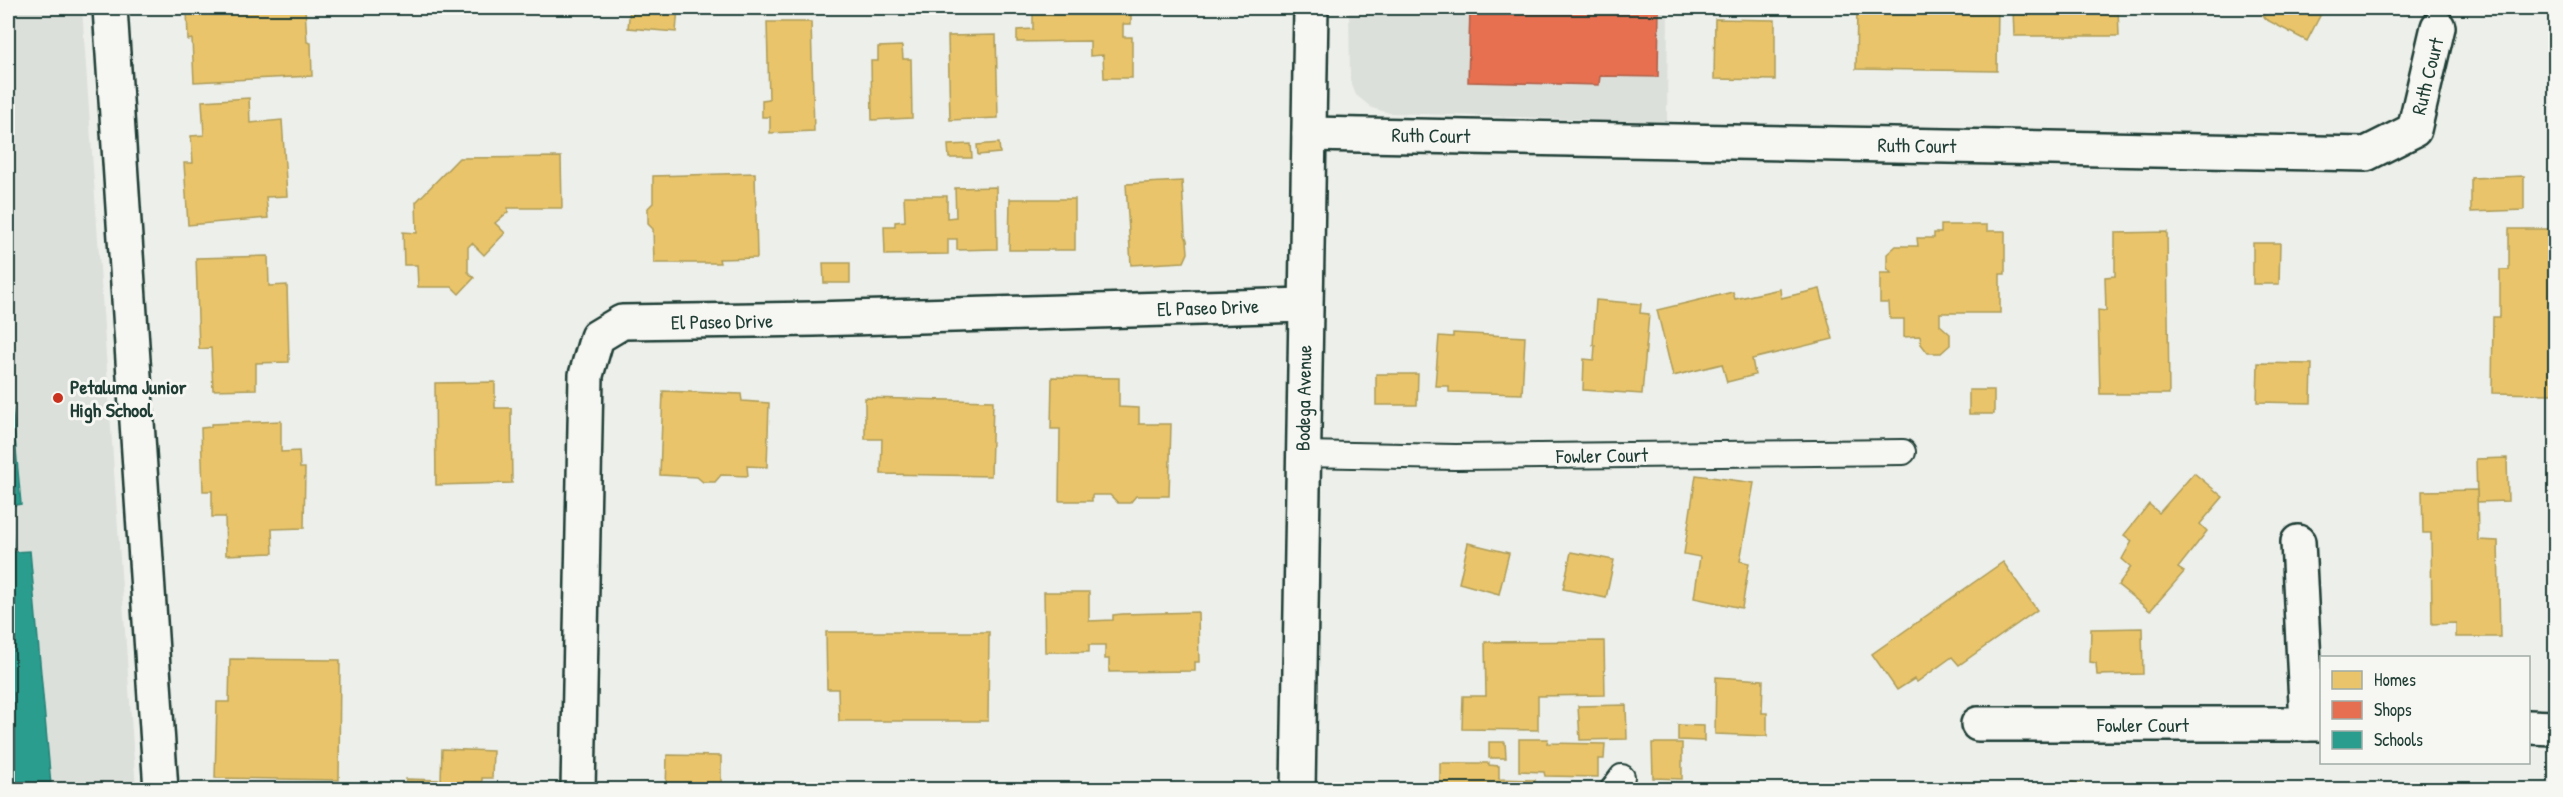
<svg xmlns="http://www.w3.org/2000/svg" width="2563" height="797" font-family="'Patrick Hand',sans-serif">
  <style>
    .built { fill: #dce0db }
    .homes { fill: #e9c46a; stroke: #ac9c5a; stroke-width: 1.5 }
    .shops { fill: #e76f51; stroke: #ab6048; stroke-width: 1.5 }
    .schools { fill: #2a9d8f; stroke: #278074; stroke-width: 1.5 }
    .lines { fill: none; stroke-linecap: round; stroke-linejoin: round }
    .lane-casing { stroke: #1f3d34; stroke-width: 28 }
    .street-casing { stroke: #1f3d34; stroke-width: 38 }
    .primary-casing { stroke: #1f3d34; stroke-width: 38 }
    .lane { stroke: #f6f6f2; stroke-width: 24 }
    .street { stroke: #f6f6f2; stroke-width: 33 }
    .primary { stroke: #f6f6f2; stroke-width: 33 }
    .poi-dot { fill: #c8321e; stroke: #f6f6f2; stroke-width: 2 }
    .labels { text-anchor: middle; dominant-baseline: central; stroke-width: 6; stroke-linejoin: round; paint-order: stroke }
    .street-label { font-size: 20px; fill: #1f3d34; stroke: #f6f6f2 }
    .poi-label { font-size: 20px; font-weight: bold; fill: #1f3d34; stroke: #f6f6f2; text-anchor: start }
  </style>
  <rect width="100%" height="100%" fill="#edefea"/>
  <filter id="ink" filterUnits="userSpaceOnUse"><feTurbulence type="fractalNoise" baseFrequency=".0167" numOctaves="2"/><feDisplacementMap in="SourceGraphic" scale="12" xChannelSelector="R" yChannelSelector="G"/><feConvolveMatrix kernelMatrix="1 2 1 2 8 2 1 2 1" color-interpolation-filters="sRGB"/></filter>
  <g filter="url(#ink)">
    <g class="built">
      <path d="M8,8H82L136,789H8Z"/>
      <path d="M1349,8H1668L1667,122L1389,113L1372,108L1356,95L1350,80Z"/>
    </g>
    <g class="homes">
      <path d="M187,8H305L307,42L311,43L312,76L194,82L192,39L188,40Z"/>
      <path d="M630,8H678L676,32L628,28Z"/>
      <path d="M1033,8H1131V24H1123V37H1132V78H1104L1103,55L1090,56V41L1017,42V30L1033,29Z"/>
      <path d="M1857,8H1998L1997,71L1856,69Z"/>
      <path d="M2013,8H2118L2119,36H2014Z"/>
      <path d="M2258,8H2324L2307,41L2265,19Z"/>
      <path d="M1715,19L1775,20V80L1714,79Z"/>
      <path d="M767,22H811L814,131L770,133V117H762V100L769,99Z"/>
      <path d="M996,35L998,118L950,120L948,36Z"/>
      <path d="M902,46L903,59H911L912,118L872,120L871,61H878V47Z"/>
      <path d="M249,98L250,123L282,120L287,196L266,197L268,218L188,225L184,163H193L191,136L204,135L202,101Z"/>
      <path d="M2552,130L2556,131V219H2552Z"/>
      <path d="M999,143L1000,153L978,155L977,145Z"/>
      <path d="M971,144L972,158H949L948,145Z"/>
      <path d="M561,157L562,208H508V212L495,223L505,233L484,255L472,243L468,247V272L474,278L459,294L452,287H418L417,265H404L403,232L417,233L416,202L459,158Z"/>
      <path d="M755,173L757,258L719,259L720,263H654L653,229L648,224V208L653,203V176Z"/>
      <path d="M2524,176V210L2471,212V178Z"/>
      <path d="M1182,181L1185,235L1187,240L1188,253L1184,262L1131,265L1126,184Z"/>
      <path d="M996,187L997,249L957,250V239H948V254L885,255L884,226H895V222L905,221L904,196H947V218L956,217L955,188Z"/>
      <path d="M1010,199H1075V250H1009Z"/>
      <path d="M1941,225H1987V231H2005V274H2000V313H1940V325L1950,334V345L1941,353H1928L1921,344L1920,336L1904,337V319H1890L1889,303H1880V273H1891L1887,268V254L1896,246H1918L1917,238H1934V233H1941Z"/>
      <path d="M2509,229H2556V394L2492,393L2493,317H2500V270H2509Z"/>
      <path d="M2167,232L2169,394H2100L2098,310L2106,311L2105,277L2115,276V233Z"/>
      <path d="M2253,243H2280L2279,284H2253Z"/>
      <path d="M268,256L269,286L287,285L289,362L256,363V389L213,390L211,348L199,349L196,258Z"/>
      <path d="M823,263H850V283H824Z"/>
      <path d="M1780,289L1781,298L1820,289L1833,339L1752,359L1755,375L1727,382L1722,364L1673,376L1657,310L1733,292L1735,299Z"/>
      <path d="M1596,300L1641,304L1640,313L1649,314L1642,394L1583,390L1584,359L1594,360L1595,345H1593Z"/>
      <path d="M1453,333L1525,337L1522,394L1449,392V386H1435L1439,336L1453,337Z"/>
      <path d="M2258,363L2312,364L2311,403L2257,402Z"/>
      <path d="M1376,374H1418L1417,405H1376Z"/>
      <path d="M1052,377L1119,378V407L1139,408V424H1171L1169,496H1136L1130,503H1118L1110,495H1092V501H1059L1060,429H1051Z"/>
      <path d="M495,382V408H511L512,483L436,485L435,383Z"/>
      <rect x="1969" y="390" width="25" height="24"/>
      <path d="M663,391L741,394L742,401L769,403L767,467L747,466L748,476L721,475L715,482H703L697,477L660,475Z"/>
      <path d="M865,398L993,401L991,476L881,474L882,439H865Z"/>
      <path d="M281,421V452L299,451L300,468H305L304,528L272,529L273,553L226,555L225,517H212V491H203L201,428L211,427V424Z"/>
      <path d="M2507,458L2508,501L2477,502L2476,459Z"/>
      <path d="M2194,473L2223,497L2200,524L2207,531L2178,568L2184,572L2150,611L2118,585L2131,567L2122,559L2132,541L2124,535L2149,504L2159,513Z"/>
      <path d="M1696,475L1754,483L1740,561L1749,563L1742,608L1694,598L1700,557L1684,554Z"/>
      <path d="M2477,490L2478,540L2498,541L2500,637H2456V623L2432,624L2431,533H2423L2422,491Z"/>
      <path d="M1468,543L1509,553L1499,594L1459,583Z"/>
      <path d="M1571,552L1614,560L1606,598L1563,589Z"/>
      <path d="M2003,562L2037,610L1959,665L1952,657L1917,682L1914,679L1897,690L1872,654Z"/>
      <path d="M1044,592H1089V621L1113,620V615L1122,614L1198,612L1199,662H1195V671L1109,672V659H1105V645H1089V652H1045Z"/>
      <path d="M2142,628L2143,674L2097,675L2096,663L2090,662L2091,629Z"/>
      <path d="M826,632H989L988,721H839L838,689H827Z"/>
      <path d="M1604,641L1605,695L1538,696V730L1462,729L1463,696H1486L1485,642Z"/>
      <path d="M230,659L340,660L339,780L215,778L217,702H229Z"/>
      <path d="M1716,677L1763,680L1762,713H1767V736L1715,734Z"/>
      <path d="M1626,705L1627,739L1580,740L1578,706Z"/>
      <path d="M1678,725L1704,726V741L1678,740Z"/>
      <path d="M1519,739H1548L1547,743L1605,744L1604,759H1598V777L1545,776L1544,772L1519,771Z"/>
      <path d="M1489,742H1505L1506,758H1489Z"/>
      <path d="M1652,743H1682V779L1653,778Z"/>
      <path d="M442,749L493,751L492,778H482V790H406V779L441,780Z"/>
      <path d="M667,755L721,756V790H666Z"/>
      <path d="M1440,763H1489V765L1499,766V779L1535,780V790H1440Z"/>
      <path d="M2072,782L2105,790H2070Z"/>
    </g>
    <path class="shops" d="M1470,8H1659L1658,77L1600,76L1599,85L1468,82Z"/>
    <path class="schools" d="M8,361L21,504L9,506L13,552L30,551L51,785H47V790H8Z"/>
    <g class="lines">
      <defs>
        <g id="lane">
          <path d="M1302,454L1455,457L1903,452"/>
          <path d="M1612,790L1622,777"/>
        </g>
        <g id="street">
          <path d="M110,8L161,790"/>
          <path d="M1309,134L2366,154L2414,130L2438,27"/>
          <path d="M2298,542L2307,724"/>
          <path d="M1978,724H2322"/>
          <path d="M2528,727L2556,728"/>
          <path d="M578,790L586,375L597,337L622,322L814,319L1305,305"/>
        </g>
        <path id="primary" d="M1298,790L1311,8"/>
      </defs>
      <use href="#lane" class="lane-casing"/>
      <use href="#street" class="street-casing"/>
      <use href="#primary" class="primary-casing"/>
      <use href="#lane" class="lane"/>
      <use href="#street" class="street"/>
      <use href="#primary" class="primary"/>
    </g>
  </g>
  <circle class="poi-dot" cx="58" cy="398" r="6"/>
  <g class="labels">
    <g class="street-label">
      <text transform="translate(2427 76) rotate(-76)">Ruth Court</text>
      <text transform="translate(1431 135) rotate(1)">Ruth Court</text>
      <text transform="translate(1917 145) rotate(1)">Ruth Court</text>
      <text transform="translate(1208 307) rotate(-2)">El Paseo Drive</text>
      <text transform="translate(722 321) rotate(-1)">El Paseo Drive</text>
      <text transform="translate(1303 398) rotate(-89)">Bodega Avenue</text>
      <text transform="translate(1602 455) rotate(-1)">Fowler Court</text>
      <text x="2143" y="724">Fowler Court</text>
    </g>
    <g class="poi-label">
      <text x="70" y="386">Petaluma Junior<tspan x="70" dy="23">High School</tspan></text>
    </g>
  </g>
  <rect width="2563" height="797" fill="none" stroke="#f6f6f2" stroke-width="30"/>
  <rect x="15" y="15" width="2533" height="767" fill="none" stroke="#1f3d34" stroke-width="2" filter="url(#ink)"/>
  <rect x="2320" y="656" width="210" height="108" fill="#f6f6f2" stroke="#a0aca6" stroke-width="1.5"/>
  <rect x="2332" y="671" width="30" height="18" fill="#e9c46a" stroke="#a0aca6" stroke-width="1.5"/>
  <text x="2374" y="686" font-size="18" fill="#1f3d34">Homes</text>
  <rect x="2332" y="701" width="30" height="18" fill="#e76f51" stroke="#a0aca6" stroke-width="1.5"/>
  <text x="2374" y="716" font-size="18" fill="#1f3d34">Shops</text>
  <rect x="2332" y="731" width="30" height="18" fill="#2a9d8f" stroke="#a0aca6" stroke-width="1.5"/>
  <text x="2374" y="746" font-size="18" fill="#1f3d34">Schools</text>
</svg>
